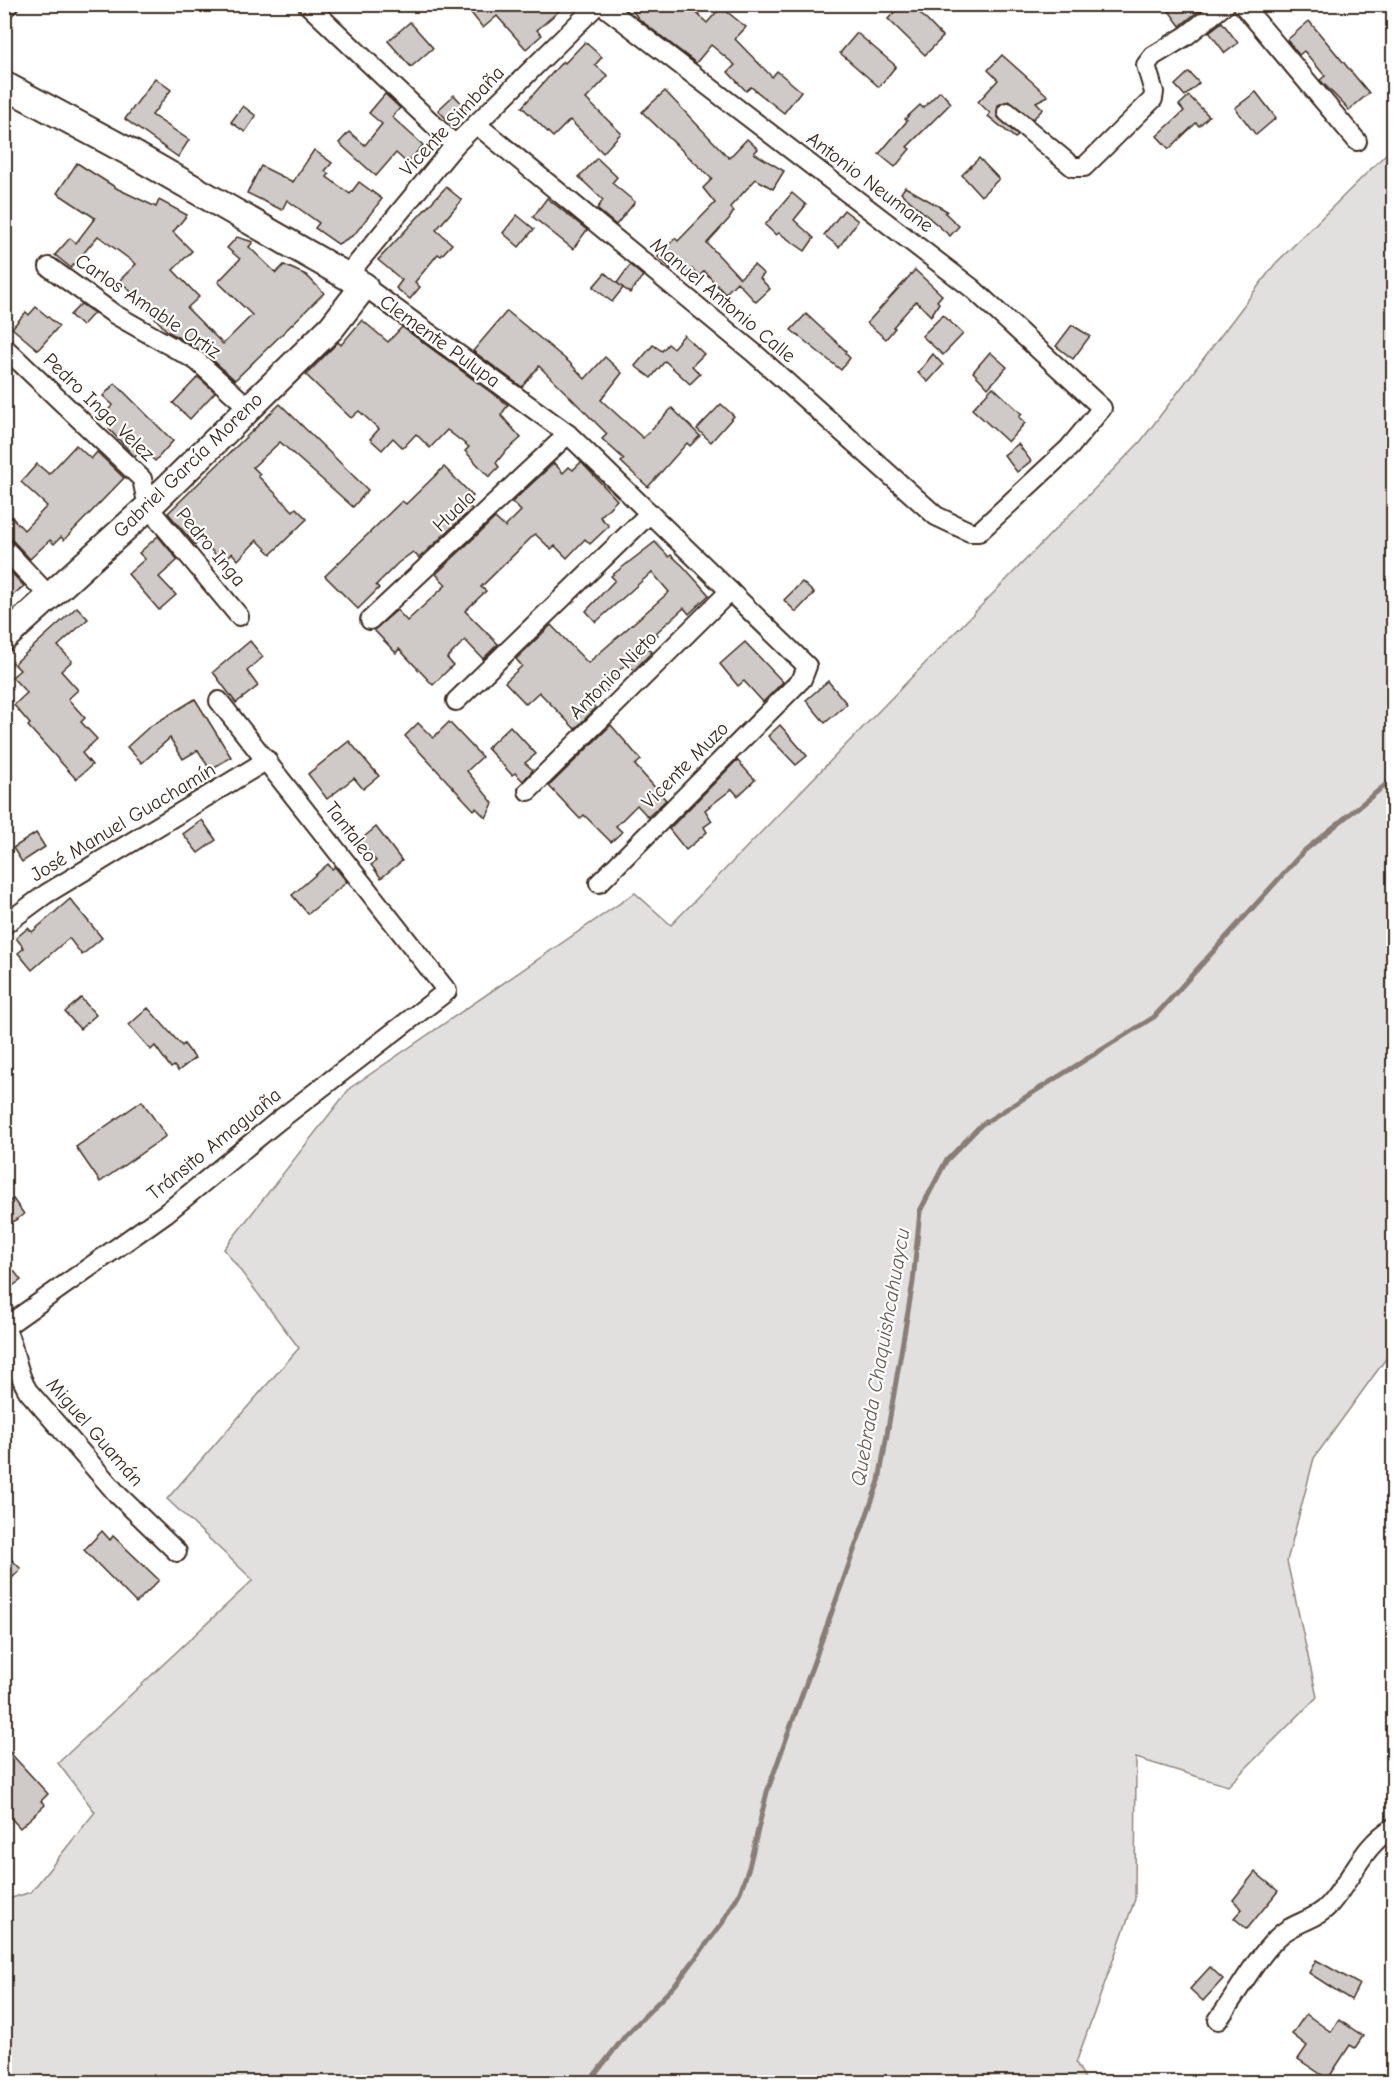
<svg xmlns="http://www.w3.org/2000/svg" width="1398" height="2087" font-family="'Comic Neue',sans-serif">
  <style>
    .green { fill: #e2e0de; stroke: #8e857e; stroke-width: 1.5 }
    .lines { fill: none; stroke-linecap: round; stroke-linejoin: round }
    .stream { stroke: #887e77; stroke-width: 5 }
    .building { fill: #cfcac7; stroke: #3b2a1e; stroke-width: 1.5 }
    .street-casing { stroke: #3b2a1e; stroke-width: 22 }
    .secondary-casing { stroke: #3b2a1e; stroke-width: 30 }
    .street { stroke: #fff; stroke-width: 18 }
    .secondary { stroke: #fff; stroke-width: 26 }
    .labels { text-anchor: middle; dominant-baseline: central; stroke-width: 4.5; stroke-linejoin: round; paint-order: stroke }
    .street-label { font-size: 20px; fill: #3b2a1e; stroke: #fff }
    .water-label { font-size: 21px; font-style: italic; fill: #685b52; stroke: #fff }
  </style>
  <rect width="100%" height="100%" fill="#fff"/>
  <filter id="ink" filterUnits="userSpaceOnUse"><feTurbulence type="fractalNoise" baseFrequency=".0167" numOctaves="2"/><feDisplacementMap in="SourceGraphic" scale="12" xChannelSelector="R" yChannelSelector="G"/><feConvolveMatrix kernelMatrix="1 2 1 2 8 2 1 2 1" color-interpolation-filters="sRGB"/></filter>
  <g filter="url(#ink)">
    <path class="green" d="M1393,147V1349L1314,1458L1287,1561L1317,1697L1228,1786L1136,1758L1135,1899L1076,2063L1087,2082H5V1900L31,1892L95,1812L58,1763L253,1580L167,1499L299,1348L224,1249L350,1088L635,893L671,925L1141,441L1275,264Z"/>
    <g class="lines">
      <path class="stream" d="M589,2082L625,2036L676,1984L723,1922L740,1892L749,1867L767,1792L879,1481L913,1282L920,1211L946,1161L981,1125L1154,1017L1304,851L1394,778"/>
    </g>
    <g class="building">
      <path d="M464,4H567L537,30L542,35L526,49L497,16L483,28Z"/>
      <path d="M627,4H687L707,23L721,7L746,27L735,39L772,77L777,71L801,91L784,113L751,87L746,91L728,72L735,65L711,45L696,63L639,19Z"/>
      <path d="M902,4H911L943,37L925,55L888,19Z"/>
      <path d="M1164,4H1207L1180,26Z"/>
      <path d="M1309,21L1369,93L1349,110L1320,80L1325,76L1304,51L1299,55L1287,40Z"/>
      <path d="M410,22L433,48L411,67L388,41Z"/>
      <path d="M1222,22L1238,43L1225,53L1209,32Z"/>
      <path d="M857,33L896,66L879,87L840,53Z"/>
      <path d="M585,42L602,57L595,65L608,76L586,99L621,133L603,153L570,120L553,137L522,107L563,61L565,63Z"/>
      <path d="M1002,55L1048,96L1036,102L1043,109L1033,119L1009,101L998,105L997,116L1018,136L1015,138L988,116L990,113L978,102L998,80L988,70Z"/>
      <path d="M1189,72L1199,83L1185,96L1175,85Z"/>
      <path d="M155,78L171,90L152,115L189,140L178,157L125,119Z"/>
      <path d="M665,91L729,158L747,139L758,149L754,153L784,171L773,189L756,179L730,207L734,211L729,219L707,243L740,278L754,265L764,274L760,278L770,289L756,302L737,282L725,294L704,271L700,276L692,269L689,273L678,262L671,269L658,257L675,238L678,241L715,203L703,188L712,179L642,112Z"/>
      <path d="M940,91L951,103L907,147L910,149L895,167L879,154L907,121L905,119L920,105L923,108Z"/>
      <path d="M1256,92L1276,118L1256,135L1235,108Z"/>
      <path d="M385,94L400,108L392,117L423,145L407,163L396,153L376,176L339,143L349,132L365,145L382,124L369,113Z"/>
      <path d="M454,95L467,109L451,124L438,110Z"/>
      <path d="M1189,96L1209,116L1199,126L1196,123L1169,149L1157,136L1184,111L1179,105Z"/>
      <path d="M243,106L256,116L245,132L231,122Z"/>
      <path d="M314,150L332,163L325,171L329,174L327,177L350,194L359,182L382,199L354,235L338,244L315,228L319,223L287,200L282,210L247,193L261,166L293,182Z"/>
      <path d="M597,158L617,177L612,183L635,202L616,225L597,209L603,200L579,177Z"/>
      <path d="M979,158L999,179L981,196L962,175Z"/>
      <path d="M77,163L118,189L156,207L159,200L187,215L173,232L192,251L173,270L199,297L187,308L223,344L252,315L218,282L240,259L227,248L237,237L253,242L249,247L276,273L284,265L306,275L324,293L235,380L204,352L167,331L120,280L136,264L98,236L71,268L55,255L70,238L76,243L95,218L57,193Z"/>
      <path d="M446,187L462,200L436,230L452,244L441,256L438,254L415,282L420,287L410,299L396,288L402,280L378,260Z"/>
      <path d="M905,187L947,211L945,213L959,226L950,236L901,193Z"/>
      <path d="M792,193L806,205L794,220L814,238L805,251L779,233L776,235L765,225Z"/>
      <path d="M547,198L587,230L573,249L533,217Z"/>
      <path d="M844,210L858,221L839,247L824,235Z"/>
      <path d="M517,215L534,229L519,247L503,233Z"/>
      <path d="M630,265L643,276L630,293L617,283Z"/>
      <path d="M915,270L942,295L937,301L939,303L931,316L916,301L893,327L895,328L886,339L867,323Z"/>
      <path d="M605,273L623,288L612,302L593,287Z"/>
      <path d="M81,304L94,313L82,326L70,315Z"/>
      <path d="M36,307L59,326L38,350L12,328L26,312L29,315Z"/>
      <path d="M507,311L569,362L585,379L605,357L622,373L601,400L643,438L672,408L700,436L690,446L687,443L648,487L621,462L624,459L602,439L607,434L539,366L522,387L473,351Z"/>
      <path d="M806,314L846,351L845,353L850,358L841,370L791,330Z"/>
      <path d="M943,315L963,334L943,355L922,336Z"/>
      <path d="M362,320L388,342L402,327L508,405L501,415L521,438L504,453L496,463L499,467L489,477L465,451L469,447L447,430L430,448L416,434L403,448L393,438L382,450L370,439L379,429L359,411L351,418L306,375L338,342L341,345Z"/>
      <path d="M1072,325L1090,336L1073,359L1056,346Z"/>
      <path d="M684,335L704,354L692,366L700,374L690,384L665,361L651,378L635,366L653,345L662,351L668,344L673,348Z"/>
      <path d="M990,352L1007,367L988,388L973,372Z"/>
      <path d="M933,354L943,365L928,382L918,373Z"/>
      <path d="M198,377L215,392L190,419L173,403Z"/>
      <path d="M115,383L173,441L155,461L142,449L135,457L109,429L115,423L105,413L113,405L103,396Z"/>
      <path d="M993,387L1022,414L1019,417L1025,423L1008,442L972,409Z"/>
      <path d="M280,404L368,490L353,507L280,442L253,467L260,474L258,476L293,511L296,508L307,519L271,554L257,540L238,560L232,553L223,562L201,540L195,545L168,513Z"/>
      <path d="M721,404L734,416L711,442L697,429Z"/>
      <path d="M1018,444L1031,461L1017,472L1004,455Z"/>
      <path d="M76,445L91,459L97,452L124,478L64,540L61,537L54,544L50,540L30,559L12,540L4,537V509L24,530L47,506L21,482L37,464L49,474Z"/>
      <path d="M581,462L617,500L600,517L609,526L590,544L585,539L567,558L555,546L551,549L535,534L481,587L486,591L465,611L498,644L483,659L465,640L447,658L453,665L433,685L399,649L396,653L374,630L397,610L407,621L446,585L436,574L495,518L505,527L521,511L512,502L554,463L563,473L569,467L573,470Z"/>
      <path d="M444,467L473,496L466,503L472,509L419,558L413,552L398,563L376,585L379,588L358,609L325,576L402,501L406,504Z"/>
      <path d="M158,536L178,560L159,577L176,595L159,610L128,574L145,559L139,553Z"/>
      <path d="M655,542L669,557L671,555L683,566L709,595L689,614L684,608L656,633L658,635L646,645L652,652L634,670L627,663L606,683L610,688L591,703L596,708L575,729L539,692L526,704L505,682L522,666L516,659L551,625L588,663L669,592L652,572L596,622L586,611L615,580L611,576Z"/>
      <path d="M4,565L24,586L4,602Z"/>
      <path d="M802,582L814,593L796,612L784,600Z"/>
      <path d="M77,607L88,619L58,646L72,661L61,671L78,690L68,699L85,718L81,722L97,739L82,753L92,765L76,779L28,726L30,724L14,705L27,693L12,677L20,670L14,664Z"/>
      <path d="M250,641L263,657L247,671L258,686L236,703L213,672Z"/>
      <path d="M745,642L783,682L763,702L744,681L738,686L720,664Z"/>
      <path d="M828,681L847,704L825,723L806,700Z"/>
      <path d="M195,699L231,757L210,770L198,750L183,759L170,738L142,763L127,747L149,727Z"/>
      <path d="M449,722L482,757L467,771L493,803L486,818L476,808L474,810L405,736L418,723L433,738Z"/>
      <path d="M611,725L641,760L635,765L666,800L648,817L637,805L616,826L622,832L611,842L584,815L580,819L549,786Z"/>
      <path d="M780,725L807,756L796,765L768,736Z"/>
      <path d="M510,726L536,754L525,763L533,770L523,781L515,773L512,775L487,748Z"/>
      <path d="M349,741L379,776L363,789L354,778L327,799L308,774Z"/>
      <path d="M737,760L755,780L738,796L732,789L705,810L712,821L704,827L707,832L686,850L669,829Z"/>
      <path d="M202,820L216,840L198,853L183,834Z"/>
      <path d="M376,827L402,861L381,878L371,865L376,861L359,841Z"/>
      <path d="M36,833L45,847L22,862L13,848Z"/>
      <path d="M328,864L332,869L335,867L347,882L308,914L292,895Z"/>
      <path d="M70,899L102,938L82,955L69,938L32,970L18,953L24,948L16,938L28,928L32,932Z"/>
      <path d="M81,998L96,1015L80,1029L65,1012Z"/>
      <path d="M148,1008L182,1046L184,1044L195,1058L178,1071L174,1066L171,1068L155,1046L151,1050L129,1025Z"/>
      <path d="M142,1101L166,1136L100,1182L76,1147Z"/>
      <path d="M13,1199L24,1214L4,1228V1205Z"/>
      <path d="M4,1258L21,1280L4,1292Z"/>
      <path d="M102,1531L110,1540L113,1536L159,1580L136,1603L84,1550Z"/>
      <path d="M4,1552L21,1569L4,1586Z"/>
      <path d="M4,1746L48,1794L41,1801L45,1805L20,1828L8,1815H4Z"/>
      <path d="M1255,1872L1278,1891L1247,1929L1234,1918L1242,1909L1233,1900Z"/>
      <path d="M1316,1960L1359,1984L1351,2000L1309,1973Z"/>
      <path d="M1210,1967L1223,1979L1203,2001L1190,1989Z"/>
      <path d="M1306,2014L1331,2032L1339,2020L1363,2036L1355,2048L1350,2045L1328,2079L1298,2059L1307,2046L1292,2034Z"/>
    </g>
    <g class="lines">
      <defs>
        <g id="street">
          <path d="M307,4L455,145"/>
          <path d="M1242,4L1357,141"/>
          <path d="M4,9L9,4"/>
          <path d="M1007,112L1073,167H1084L1153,99L1154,92L1146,65L1153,56L1186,36L1226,4"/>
          <path d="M476,124L754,353L936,516L970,532H979L1069,448L1102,408L973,289L601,4"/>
          <path d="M49,267L114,314L197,361L248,407"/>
          <path d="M347,276L455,145L598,4"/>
          <path d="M364,286L568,434L807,666L802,679L599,883"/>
          <path d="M4,347L142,479L148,507L239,616"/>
          <path d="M4,548L49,596"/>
          <path d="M370,620L568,434"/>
          <path d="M456,701L650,513"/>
          <path d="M528,791L730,591"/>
          <path d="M4,925L46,894L267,760"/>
          <path d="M4,1326C16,1347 15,1371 28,1391L118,1495L177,1552"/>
          <path d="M5,1327L166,1213L278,1121L447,991L219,701"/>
          <path d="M1218,2020C1237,1994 1254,1961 1277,1938C1292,1922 1316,1921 1330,1904C1353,1877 1363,1845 1394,1827"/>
        </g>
        <path id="secondary" d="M4,85L133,154L364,286L332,327L148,507L4,638"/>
      </defs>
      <use href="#street" class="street-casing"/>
      <use href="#secondary" class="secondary-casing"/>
      <use href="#street" class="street"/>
      <use href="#secondary" class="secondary"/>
    </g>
  </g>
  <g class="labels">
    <g class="street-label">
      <text transform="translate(452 121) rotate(-47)">Vicente Simbaña</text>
      <text transform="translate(870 182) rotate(37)">Antonio Neumane</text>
      <text transform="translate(723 300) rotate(40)">Manuel Antonio Calle</text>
      <text transform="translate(148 306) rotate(34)">Carlos Amable Ortiz</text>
      <text transform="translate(440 341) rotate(36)">Clemente Pulupa</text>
      <text transform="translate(99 407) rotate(44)">Pedro Inga Velez</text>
      <text transform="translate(188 465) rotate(-44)">Gabriel García Moreno</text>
      <text transform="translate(454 511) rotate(-43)">Huala</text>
      <text transform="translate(211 547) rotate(50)">Pedro Inga</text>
      <text transform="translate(613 675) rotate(-45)">Antonio Nieto</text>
      <text transform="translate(685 765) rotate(-45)">Vicente Muzo</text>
      <text transform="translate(123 822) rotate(-31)">José Manuel Guachamín</text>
      <text transform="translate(351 832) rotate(52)">Tantaleo</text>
      <text transform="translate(214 1144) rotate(-39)">Tránsito Amaguaña</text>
      <text transform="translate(95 1432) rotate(49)">Miguel Guamán</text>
    </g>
    <g class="water-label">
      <text transform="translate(880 1357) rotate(-80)">Quebrada Chaquishcahuaycu</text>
    </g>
  </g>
  <rect width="1398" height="2087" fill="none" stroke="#fff" stroke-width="24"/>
  <rect x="12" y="12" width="1374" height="2063" fill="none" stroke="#3b2a1e" stroke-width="2" filter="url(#ink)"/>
</svg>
